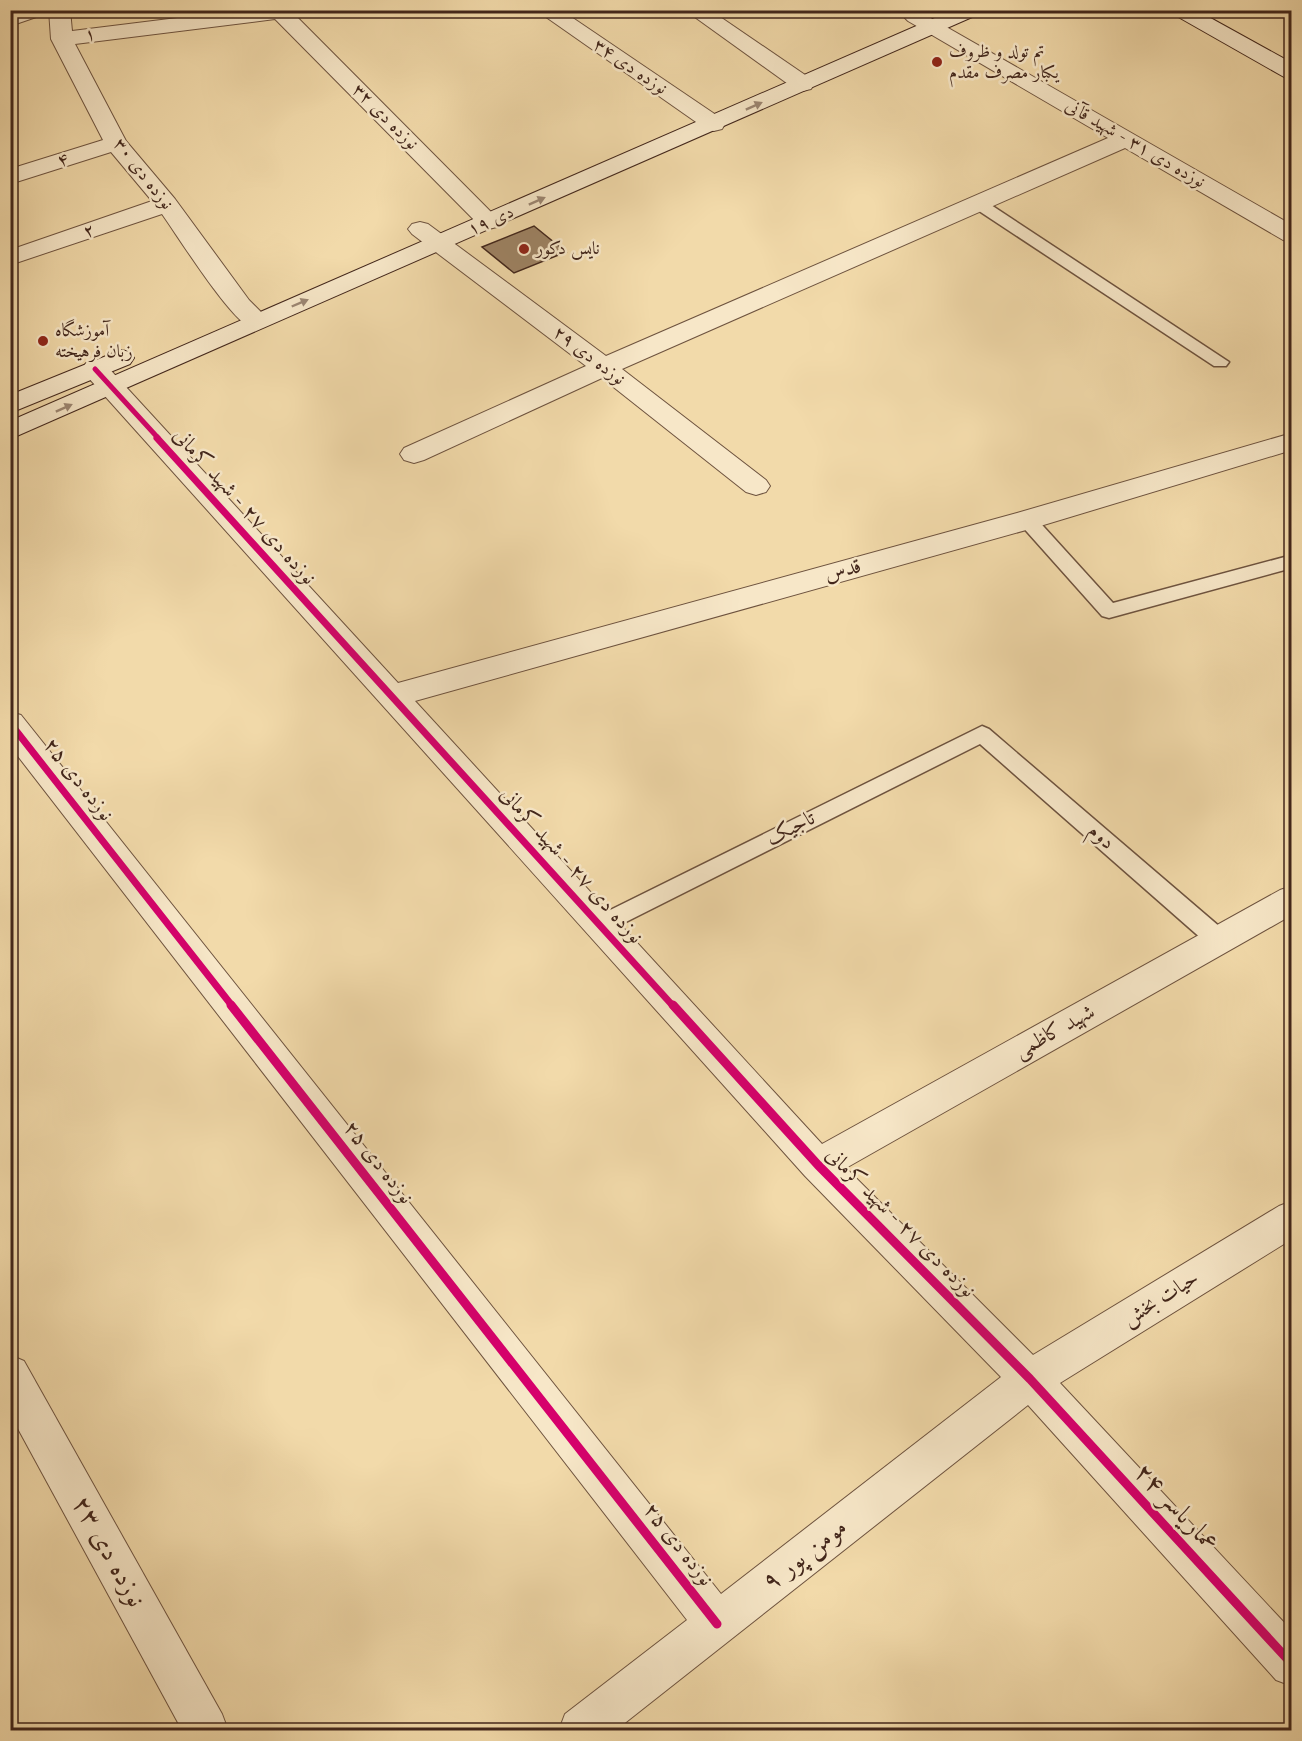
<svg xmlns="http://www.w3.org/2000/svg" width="1302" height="1741" font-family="'Old Standard TT',Amiri,serif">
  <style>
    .building { fill: #9e8465; stroke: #42261b; stroke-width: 1.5 }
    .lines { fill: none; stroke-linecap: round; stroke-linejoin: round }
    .lane-casing { stroke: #6e533f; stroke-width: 3 }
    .street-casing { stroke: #6e533f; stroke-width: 2 }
    .secondary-casing { stroke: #42261b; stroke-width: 2 }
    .lane { fill: #f7e7c8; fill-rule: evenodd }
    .street { fill: #f7e7c8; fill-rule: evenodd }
    .secondary { fill: #f7e7c8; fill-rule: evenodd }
    .cycleway-far2-casing { stroke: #f7e7c8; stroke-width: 8 }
    .cycleway-far1-casing { stroke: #f7e7c8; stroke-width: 10 }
    .cycleway-casing { stroke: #f7e7c8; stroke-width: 13 }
    .cycleway-far2 { stroke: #d6006c; stroke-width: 5 }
    .cycleway-far1 { stroke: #d6006c; stroke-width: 7 }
    .cycleway { stroke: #d6006c; stroke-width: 9 }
    .oneway { fill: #9c8672 }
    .poi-dot { fill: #8f2418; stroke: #f7e7c8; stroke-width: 2 }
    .labels { text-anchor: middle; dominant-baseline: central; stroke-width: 5; stroke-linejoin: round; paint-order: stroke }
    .far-street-label { font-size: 18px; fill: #42261b; stroke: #f7e7c8 }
    .far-poi-label { font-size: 18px; fill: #42261b; stroke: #f7e7c8; text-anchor: start }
    .street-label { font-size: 21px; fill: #42261b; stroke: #f7e7c8 }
    .near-street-label { font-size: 26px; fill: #42261b; stroke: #f7e7c8 }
  </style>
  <rect width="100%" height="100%" fill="#f2daaa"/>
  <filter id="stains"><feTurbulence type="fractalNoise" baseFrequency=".00333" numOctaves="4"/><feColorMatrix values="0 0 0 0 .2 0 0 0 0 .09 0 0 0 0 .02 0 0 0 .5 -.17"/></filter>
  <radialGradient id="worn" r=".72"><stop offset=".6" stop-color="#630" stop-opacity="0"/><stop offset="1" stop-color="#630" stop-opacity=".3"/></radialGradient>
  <path class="building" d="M534,226L566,252L514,273L482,247Z"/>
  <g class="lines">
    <defs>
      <g id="lane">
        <path d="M979,199L985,201L1229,362L1226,366H1214L973,207L971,204Z"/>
        <path d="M1027,514L1034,516L1113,603L1292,555V568L1109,618L1102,616L1020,524L1017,520L1020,516Z"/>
        <path d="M982,726L989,729L1227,933L1231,940L1227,947L1219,949L1211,947L980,744L608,931L600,934L592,931L588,925L592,919Z"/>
      </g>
      <g id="street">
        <path d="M17,10H48L45,14L10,26V13Z"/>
        <path d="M49,10H70L72,31L242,10H307L304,14L296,16L501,222L497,227L489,229L481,227L275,19L75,44L126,141L175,199L249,300L270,321L266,326C260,328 254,330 248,326C226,313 179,238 162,214L10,265V250L152,201L111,152L10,184V169L103,140L51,39Z"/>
        <path d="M536,10H561L722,119L725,124L722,129L714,131L706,129Z"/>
        <path d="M685,10H710L811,79L814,84L811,89L803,91L795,89Z"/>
        <path d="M915,11L922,13L1292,225V242L1283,240L1125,148L622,369L766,480L770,486L766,492L756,495L746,492L602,378L424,460L414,463L404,460L400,454L404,448L586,366L412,234L408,229L412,224L420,222L428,224L606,356L1108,138L908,21L904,17L908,13Z"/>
        <path d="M95,361L104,363L398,683L1017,513L1292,433V450L1037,527L415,701L822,1144L1280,890L1292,886V915L846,1168L1033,1355L1279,1206L1292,1201V1239L1060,1383L1292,1631V1686L1276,1680L1028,1405L616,1730H559L565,1714L687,1620L10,746V712L21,715L721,1594L1001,1377L805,1176L86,375L82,369L86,363Z"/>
        <path d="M10,1355L24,1361L222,1714L228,1730H182L10,1414Z"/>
      </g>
      <g id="secondary">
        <path d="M953,10H982L979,14L10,439V421Z"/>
        <path d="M1170,10H1196L1292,63V78L1284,77L1173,14Z"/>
        <path d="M121,350L130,352L134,358L130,364L10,413V395Z"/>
      </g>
    </defs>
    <use href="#lane" class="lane-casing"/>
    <use href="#street" class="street-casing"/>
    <use href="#secondary" class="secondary-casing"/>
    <use href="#lane" class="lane"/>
    <use href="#street" class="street"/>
    <use href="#secondary" class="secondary"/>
    <defs>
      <path id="cycleway-far2" d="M95,369L159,439"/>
      <g id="cycleway-far1">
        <path d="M157,438L674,1007"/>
        <path d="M10,723L233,1007"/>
      </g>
      <g id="cycleway">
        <path d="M231,1005L717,1624"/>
        <path d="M673,1005L818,1165L1030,1379L1292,1664"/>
      </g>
    </defs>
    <use href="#cycleway-far2" class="cycleway-far2-casing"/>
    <use href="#cycleway-far1" class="cycleway-far1-casing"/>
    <use href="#cycleway" class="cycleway-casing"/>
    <use href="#cycleway-far2" class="cycleway-far2"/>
    <use href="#cycleway-far1" class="cycleway-far1"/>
    <use href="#cycleway" class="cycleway"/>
  </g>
  <defs><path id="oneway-solid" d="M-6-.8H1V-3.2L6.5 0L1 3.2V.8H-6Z" transform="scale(1.5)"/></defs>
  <g class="oneway">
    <use href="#oneway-solid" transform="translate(754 106) rotate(-24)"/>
    <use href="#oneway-solid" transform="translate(537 201) rotate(-24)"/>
    <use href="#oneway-solid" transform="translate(300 303) rotate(-23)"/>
    <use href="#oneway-solid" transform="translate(64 408) rotate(-24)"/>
  </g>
  <g class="poi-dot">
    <circle cx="937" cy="62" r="6"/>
    <circle cx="524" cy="249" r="6"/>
    <circle cx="43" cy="341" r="6"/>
  </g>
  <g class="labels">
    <g class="far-street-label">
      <text transform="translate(90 35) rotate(-7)">۱</text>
      <text transform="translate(630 67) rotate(34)">نوزده دی ۳۴</text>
      <text transform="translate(385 117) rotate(45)">نوزده دی ۳۲</text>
      <text transform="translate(1135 144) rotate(30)">نوزده دی ۳۱ - شهید قآنی</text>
      <text transform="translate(63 160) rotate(-18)">۴</text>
      <text transform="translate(143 174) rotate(52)">نوزده دی ۳۰</text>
      <text transform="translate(491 221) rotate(-24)">۱۹ دی</text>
      <text transform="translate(89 231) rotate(-19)">۲</text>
      <text transform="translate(589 356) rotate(37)">نوزده دی ۲۹</text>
    </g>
    <g class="far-poi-label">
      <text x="949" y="52">تم تولد و ظروف<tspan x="949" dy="21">یکبار مصرف مقدم</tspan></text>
      <text x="536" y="249">نایس دکور</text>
      <text x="55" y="331">آموزشگاه<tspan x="55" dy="21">زبان فرهیخته</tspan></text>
    </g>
    <g class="street-label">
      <text transform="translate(244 507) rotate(48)">نوزده دی ۲۷ - شهید کرمانی</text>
      <text transform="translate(843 571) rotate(-15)">قدس</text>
      <text transform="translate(78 780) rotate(52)">نوزده دی ۲۵</text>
      <text transform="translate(791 829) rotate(-27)">تاجیک</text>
      <text transform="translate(1101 837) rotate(41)">دوم</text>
      <text transform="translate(571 866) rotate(48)">نوزده دی ۲۷ - شهید کرمانی</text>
      <text transform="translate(1055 1032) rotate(-29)">شهید کاظمی</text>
      <text transform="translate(378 1163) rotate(52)">نوزده دی ۲۵</text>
      <text transform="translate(900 1223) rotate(45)">نوزده دی ۲۷ - شهید کرمانی</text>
      <text transform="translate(1161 1299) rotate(-32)">حیات بخش</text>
      <text transform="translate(678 1545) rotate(52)">نوزده دی ۲۵</text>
    </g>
    <g class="near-street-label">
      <text transform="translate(1176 1508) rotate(47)">عماریاسر ۲۴</text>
      <text transform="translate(108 1552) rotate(61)">نوزده دی ۲۳</text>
      <text transform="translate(805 1555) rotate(-38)">مومن پور ۹</text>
    </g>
  </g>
  <rect width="1302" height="1741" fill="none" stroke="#f2daaa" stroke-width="36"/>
  <rect x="12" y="12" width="1278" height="1717" fill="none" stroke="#42261b" stroke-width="3"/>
  <rect x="18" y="18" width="1266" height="1705" fill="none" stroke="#42261b" stroke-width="1.5"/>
  <rect width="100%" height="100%" filter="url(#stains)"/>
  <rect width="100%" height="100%" fill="url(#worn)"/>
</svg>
